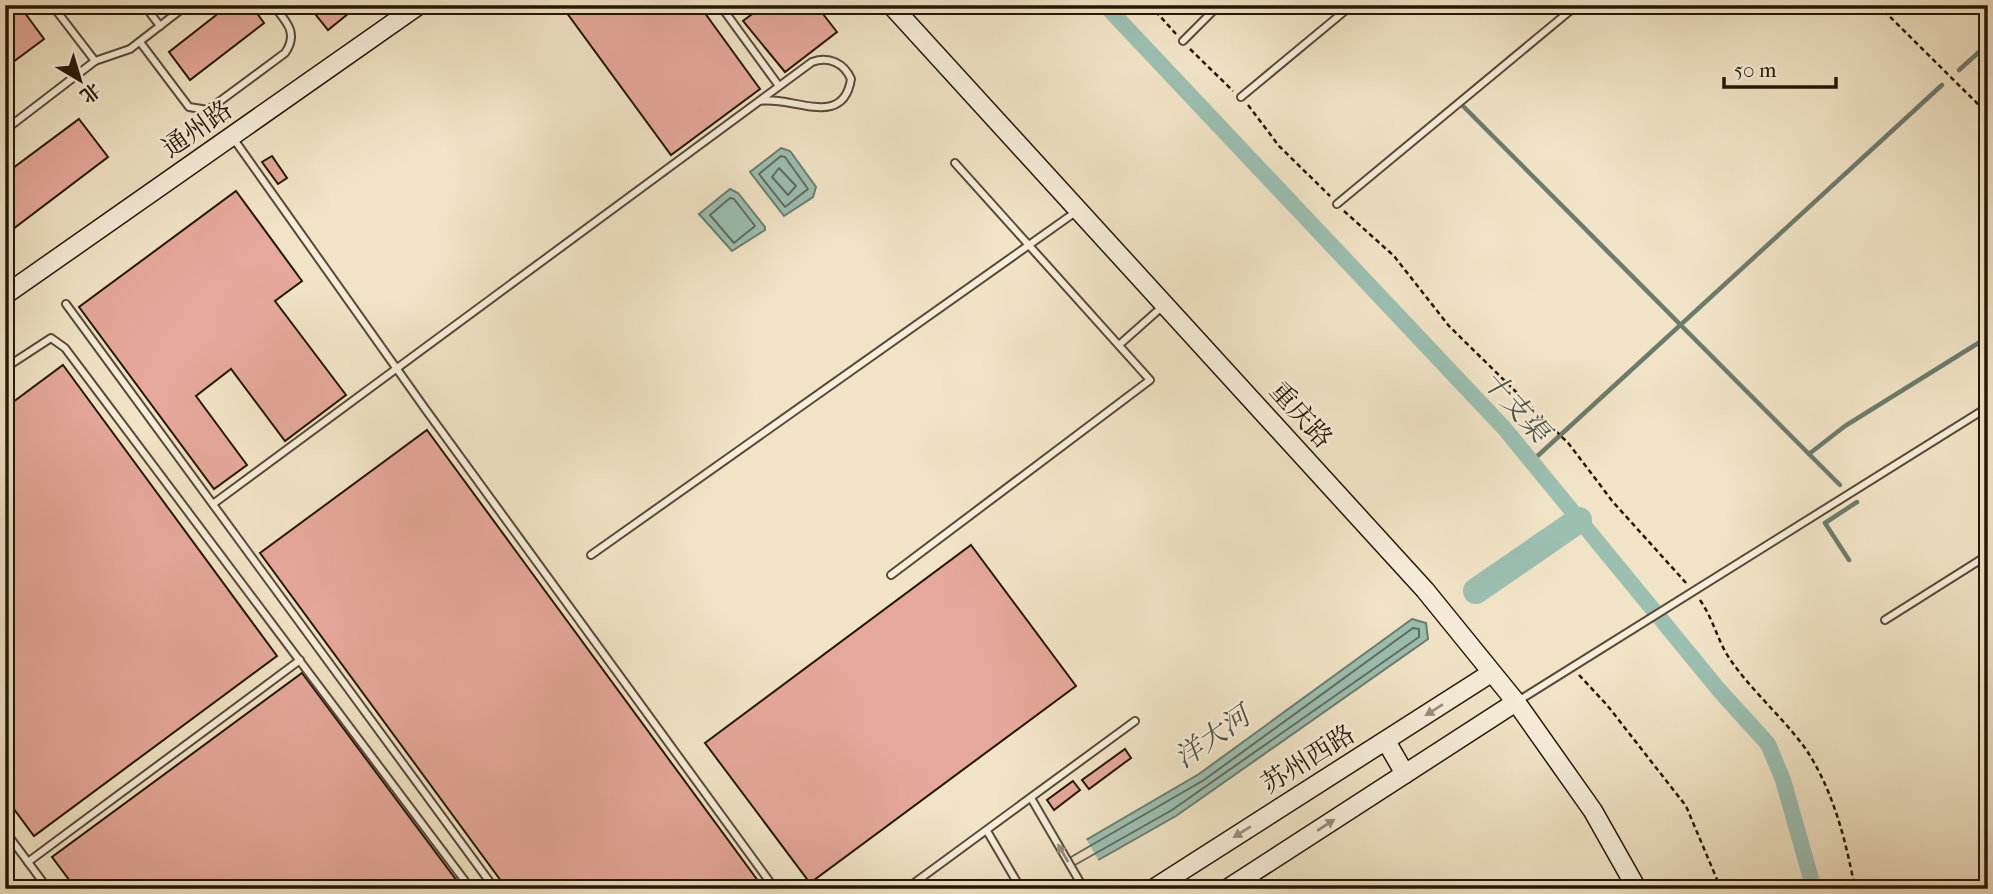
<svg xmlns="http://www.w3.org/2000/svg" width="1993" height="894" font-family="'IM FELL French Canon','Noto Serif SC',serif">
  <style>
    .water { fill: #9bbfb1; stroke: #6b7c6d; stroke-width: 2 }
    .pier { fill: #f1e4c6 }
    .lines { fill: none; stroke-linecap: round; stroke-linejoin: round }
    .shore { stroke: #606b5c; stroke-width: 2 }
    .stream { stroke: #6b7c6d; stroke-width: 4.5 }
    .canal { stroke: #9bbfb1; stroke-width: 16 }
    .river { stroke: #9bbfb1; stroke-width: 26 }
    .building { fill: #e6a89a; stroke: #241706; stroke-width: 2 }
    .lane-casing { stroke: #574a36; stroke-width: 10 }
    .secondary-casing { stroke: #241706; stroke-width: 21 }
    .path { stroke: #241706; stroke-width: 2.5; stroke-dasharray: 5 3.5; stroke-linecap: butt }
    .lane { stroke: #f6edda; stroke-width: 6 }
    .secondary { stroke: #f6edda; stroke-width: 18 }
    .oneway { fill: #988d7b }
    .labels { text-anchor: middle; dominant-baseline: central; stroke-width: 5; stroke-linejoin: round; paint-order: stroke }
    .street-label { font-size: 26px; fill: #241706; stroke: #f6edda }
    .water-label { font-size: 28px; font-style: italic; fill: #4e5242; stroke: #f6edda }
  </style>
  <rect width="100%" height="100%" fill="#f1e4c6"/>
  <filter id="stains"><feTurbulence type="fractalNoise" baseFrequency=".00286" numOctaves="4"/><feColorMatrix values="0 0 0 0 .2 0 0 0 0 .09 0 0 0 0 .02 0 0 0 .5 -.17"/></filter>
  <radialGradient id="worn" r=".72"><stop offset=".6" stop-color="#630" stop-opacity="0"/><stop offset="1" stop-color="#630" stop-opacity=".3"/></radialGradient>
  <g class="water">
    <path d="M781,148L790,151L816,187L813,197L784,216L750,172Z"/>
    <path d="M730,189L738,193L765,227V230L732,251L699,214Z"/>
    <path d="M1412,619L1426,623L1428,639L1176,816L1047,889H1002L1199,774Z"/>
  </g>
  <path class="pier" d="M1085,837L1100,863L1054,889H998Z"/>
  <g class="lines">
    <g class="shore">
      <path d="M781,156L785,157L808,189L785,207L759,174Z"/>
      <path d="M779,168L796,186L788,195L772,177Z"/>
      <path d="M730,198L734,199L755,226L734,243L710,215Z"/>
      <path d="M1071,857L1204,780L1413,628L1419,629V637L1172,810L1075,865"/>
    </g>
    <g class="stream">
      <path d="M1959,70L1988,44"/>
      <path d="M1464,107L1809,454"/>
      <path d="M1531,462L1942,85"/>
      <path d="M1840,485L1809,454L1845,426L1988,337"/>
      <path d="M1849,560L1825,523L1857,502"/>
    </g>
    <path class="canal" d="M1105,5L1504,428L1719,690L1768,744L1783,780L1814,889"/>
    <path class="river" d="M1476,591L1579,520"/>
  </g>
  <g class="building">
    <path d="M5,5H19L44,39L5,68Z"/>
    <path d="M229,5H251L264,23L190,80L169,52Z"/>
    <path d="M308,5H359L328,30Z"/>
    <path d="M561,5H699L760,89L671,155Z"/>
    <path d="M764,5H816L837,32L785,72L743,21Z"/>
    <path d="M79,119L108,157L13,229L5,218V174Z"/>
    <path d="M272,156L287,178L278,184L262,162Z"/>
    <path d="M236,191L302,281L275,301L346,395L285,441L231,369L196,396L247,465L214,489L79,307Z"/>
    <path d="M63,365L277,656L34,836L5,797V408Z"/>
    <path d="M427,430L764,889H507L260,553Z"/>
    <path d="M971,545L1076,686L810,883L705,743Z"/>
    <path d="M302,673L463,889H76L52,857Z"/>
    <path d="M1125,749L1131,758L1089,789L1082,780Z"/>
    <path d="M1073,781L1080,790L1054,810L1047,800Z"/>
  </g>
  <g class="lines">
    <defs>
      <g id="lane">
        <path d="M144,5L160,26"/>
        <path d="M720,5L779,86"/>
        <path d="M1183,41L1219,5"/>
        <path d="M140,42L189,107L208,110L285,53C299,33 286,21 273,5"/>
        <path d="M95,61L130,49L187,5"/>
        <path d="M1241,97L1352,5"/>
        <path d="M5,130L95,61L52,5"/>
        <path d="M233,138L426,410L775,889"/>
        <path d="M1337,204L1577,5"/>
        <path d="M66,304L495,889"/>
        <path d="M1119,345L1163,306"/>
        <path d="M5,368L51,338L65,348L471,889"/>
        <path d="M213,504L812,62C829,56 844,63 851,79C843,130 792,95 759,101"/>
        <path d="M591,555L1077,211"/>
        <path d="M891,575L1150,380L955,163"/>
        <path d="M1885,620L1988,555"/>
        <path d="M1518,701L1988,407"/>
        <path d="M1031,798L1084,889"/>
        <path d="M5,831L48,889"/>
        <path d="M987,831L1021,889"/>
        <path d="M28,862L300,660"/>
        <path d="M906,889L1135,721"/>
      </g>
      <g id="secondary">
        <path d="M891,5L1425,590L1516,702L1593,811L1637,889"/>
        <path d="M5,295L419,5"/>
        <path d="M1386,741L1405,774"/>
        <path d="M1153,889L1491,673"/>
        <path d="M1227,889L1516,702"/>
      </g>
    </defs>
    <use href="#lane" class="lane-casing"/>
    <use href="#secondary" class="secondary-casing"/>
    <g class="path">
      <path d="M1150,5L1176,34"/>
      <path d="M1878,5L1988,114"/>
      <path d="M1190,49L1233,91"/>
      <path d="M1248,105L1279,146L1330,196"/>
      <path d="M1344,211L1394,256L1449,326L1569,444L1613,502L1687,584"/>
      <path d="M1700,600C1712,617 1716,635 1726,653C1747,687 1781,715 1805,748C1833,789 1846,841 1855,889"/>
      <path d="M1579,675L1607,705L1686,806L1721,889"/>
    </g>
    <use href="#lane" class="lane"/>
    <use href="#secondary" class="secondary"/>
  </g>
  <defs><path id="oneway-solid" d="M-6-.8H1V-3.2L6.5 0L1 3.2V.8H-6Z" transform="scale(1.75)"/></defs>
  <g class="oneway">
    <use href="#oneway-solid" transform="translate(1434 710) rotate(148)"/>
    <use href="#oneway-solid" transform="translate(1326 825) rotate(-33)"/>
    <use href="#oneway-solid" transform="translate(1242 832) rotate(148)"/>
    <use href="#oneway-solid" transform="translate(1063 853) rotate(-120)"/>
  </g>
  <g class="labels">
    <g class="street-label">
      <text transform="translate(197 129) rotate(-35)">通州路</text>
      <text transform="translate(1301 415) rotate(48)">重庆路</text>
      <text transform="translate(1308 759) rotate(-32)">苏州西路</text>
    </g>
    <g class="water-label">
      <text transform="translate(1516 406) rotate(48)">十支渠</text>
      <text transform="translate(1212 737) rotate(-35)">洋大河</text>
    </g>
  </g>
  <rect width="1993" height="894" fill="none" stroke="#f1e4c6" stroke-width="28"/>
  <rect x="7" y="7" width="1979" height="880" fill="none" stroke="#241706" stroke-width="3.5"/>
  <rect x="14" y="14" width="1965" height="866" fill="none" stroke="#241706" stroke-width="2"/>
  <g transform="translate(80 80) rotate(142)" stroke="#f6edda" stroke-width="5" paint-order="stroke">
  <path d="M0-5L12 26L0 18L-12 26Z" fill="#241706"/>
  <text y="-10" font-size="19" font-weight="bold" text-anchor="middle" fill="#241706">北</text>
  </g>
  <path d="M1724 77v10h112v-10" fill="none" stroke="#241706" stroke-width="3.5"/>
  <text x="1734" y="77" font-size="21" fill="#241706" stroke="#f6edda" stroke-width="5" paint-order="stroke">50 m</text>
  <rect width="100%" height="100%" filter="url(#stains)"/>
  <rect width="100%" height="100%" fill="url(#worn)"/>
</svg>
